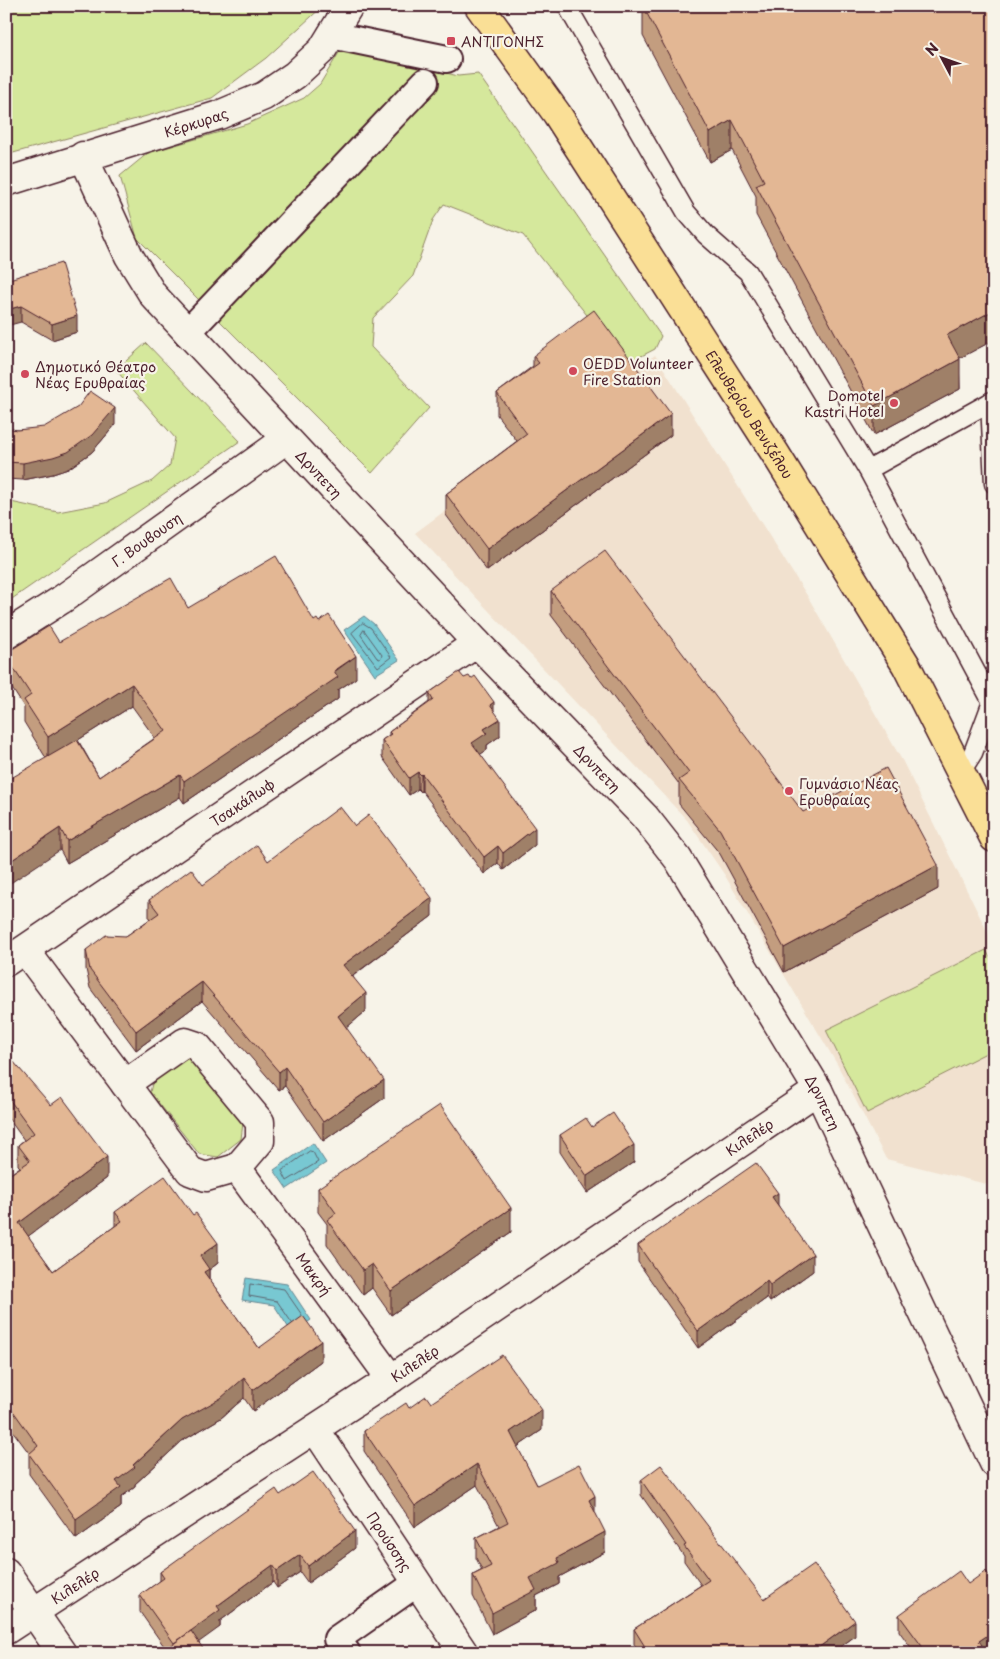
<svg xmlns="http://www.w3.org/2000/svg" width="1000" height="1659" font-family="'Playpen Sans',sans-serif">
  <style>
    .built { fill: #f1e1cf }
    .green { fill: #d5e89c; stroke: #908464 }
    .water { fill: #78c8d2; stroke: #66848f }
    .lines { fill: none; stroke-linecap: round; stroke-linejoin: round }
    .shore { stroke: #5c636e; stroke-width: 1 }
    .service-casing { stroke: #4a1f2b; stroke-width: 21 }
    .pedestrian-casing { stroke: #4a1f2b; stroke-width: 30 }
    .minor-casing { stroke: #4a1f2b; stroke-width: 31 }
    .primary-casing { stroke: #4a1f2b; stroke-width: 31 }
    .service { stroke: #f7f3e8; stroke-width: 18 }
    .pedestrian { stroke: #f7f3e8; stroke-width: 26 }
    .minor { stroke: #f7f3e8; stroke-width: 28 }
    .primary { stroke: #fadf96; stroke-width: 28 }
    .wall { fill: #c39d7f; stroke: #4a1f2b; fill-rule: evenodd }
    .shaded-wall { fill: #9f8068; stroke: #4a1f2b }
    .building { fill: #e3b794; stroke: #4a1f2b }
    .poi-dot { fill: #d1495b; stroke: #f7f3e8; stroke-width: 2 }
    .labels { text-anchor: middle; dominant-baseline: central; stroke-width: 4.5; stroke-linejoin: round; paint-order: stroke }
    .poi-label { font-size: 14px; fill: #4a1f2b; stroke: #f7f3e8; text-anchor: start }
    .street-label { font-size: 14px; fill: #4a1f2b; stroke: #f7f3e8 }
  </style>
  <rect width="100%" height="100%" fill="#f7f3e8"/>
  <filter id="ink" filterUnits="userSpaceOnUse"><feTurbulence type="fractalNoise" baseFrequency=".02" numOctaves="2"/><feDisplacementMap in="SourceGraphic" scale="10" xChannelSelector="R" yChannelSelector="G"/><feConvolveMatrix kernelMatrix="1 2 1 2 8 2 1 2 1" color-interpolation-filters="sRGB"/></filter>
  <g filter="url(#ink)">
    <path class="built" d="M655,355L808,597L903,762L994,945V1186L886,1159L837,1064L724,874L687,820L415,533Z"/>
    <g class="green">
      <path d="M6,6H323L266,58L212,98L6,155Z"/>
      <path d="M343,46L458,76L478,74L661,336L655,349L626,364L523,235L444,204L433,220L413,276L373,318L371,347L429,408L372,473L137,238L120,176L148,153L247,124L304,98L320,84Z"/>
      <path d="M146,343L240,441L6,603V501L58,512L105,503L152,481L170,465L175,438L116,370Z"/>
      <path d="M986,950L994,965V1049L867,1113L826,1030Z"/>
      <path d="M182,1056L198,1059L244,1115L241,1139L218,1157L199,1154L150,1092L154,1076Z"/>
    </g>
    <g class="water">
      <path d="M364,616L374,624L399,660L375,675L344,630Z"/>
      <path d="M313,1143L326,1163L287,1189L274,1170Z"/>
      <path d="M246,1278L287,1284L311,1320L292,1333L274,1305L242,1300Z"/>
    </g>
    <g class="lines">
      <g class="shore">
        <path d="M363,623L371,628L391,657L378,667L352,633Z"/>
        <path d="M364,630L382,655L380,659L377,658L361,635Z"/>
        <path d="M310,1151L313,1152L318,1162L287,1181L282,1171Z"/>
        <path d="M292,1323L277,1301L249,1296L250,1284L284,1289L302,1315"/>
      </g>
      <defs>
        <g id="service">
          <path d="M567,6L686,212L706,235L748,272L868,470L992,702L973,753L961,772"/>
          <path d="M990,402L994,484"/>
          <path d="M868,470L994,400"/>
        </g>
        <g id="pedestrian">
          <path d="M331,35L447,59"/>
          <path d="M187,333L425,82"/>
          <path d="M347,1653L337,1639L417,1583"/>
        </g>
        <g id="minor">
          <path id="s1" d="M83,156L129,256L153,295L477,643L645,817L678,859L818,1090L994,1463"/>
          <path id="s2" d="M6,182L219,115L264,96L295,75L322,50L349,6"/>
          <path id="s3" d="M6,635L61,600L285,440"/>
          <path id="s4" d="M25,950L190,1171L206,1177L237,1168L391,1379"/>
          <path id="s5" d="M6,962L477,643"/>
          <path d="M125,1084L185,1042L197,1046L260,1122V1141L237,1168"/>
          <path id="s6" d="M315,1429L464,1653"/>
          <path d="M6,1572L62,1653"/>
          <path id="s7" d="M6,1630L391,1379L818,1090"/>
        </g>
        <g id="primary">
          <path id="s8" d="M479,6L557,114L775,453L906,665L994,838"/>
        </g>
      </defs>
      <use href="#service" class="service-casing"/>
      <use href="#pedestrian" class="pedestrian-casing"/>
      <use href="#minor" class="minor-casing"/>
      <use href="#primary" class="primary-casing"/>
      <use href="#service" class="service"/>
      <use href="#pedestrian" class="pedestrian"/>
      <use href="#minor" class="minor"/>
      <use href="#primary" class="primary"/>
    </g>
    <g class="wall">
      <path d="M643,6L994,340L959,358L960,389L874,435L756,215V196L732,150L710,162L643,36Z"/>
      <path d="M6,280L77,332L52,340L21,322Z"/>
      <path d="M533,356L671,435L487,571L446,515V494L517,441L497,415V393L533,366Z"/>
      <path d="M115,425L92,452L68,469L53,474L23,480L6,479V428L17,430Z"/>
      <path d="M551,591L803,812L938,889L784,972L720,854L679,804V784L551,615Z"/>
      <path d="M188,608L314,621L356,678L338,690V699L184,803L180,797L67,863L60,850L46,758L24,722V707L6,679V653L59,642ZM132,706L155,738L99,777L78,740Z"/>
      <path d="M464,678L494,711L500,736L487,745V750L480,754L535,845L503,870L498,863L484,874L422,791L421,792L418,789L409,795L382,757V740L389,735V732L429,702V693Z"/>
      <path d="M355,826L432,916L353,976L366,1011L346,1028L384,1098L323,1141L285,1086L279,1090L202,1001L136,1050L90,988L86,969V950L126,936L150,919L149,918V900L203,885L268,861Z"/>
      <path d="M6,1053L107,1178L28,1236L53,1271L115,1226V1212L218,1263L209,1270V1279L259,1348L321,1361L253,1411L244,1398L221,1418L182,1441L135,1484V1487L121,1497V1507L76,1539L29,1474V1453L6,1422V1177L20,1167L18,1165V1145L24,1140L6,1115Z"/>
      <path d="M592,1127L634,1162L587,1193L560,1152V1135Z"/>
      <path d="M318,1188L511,1232L391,1315L372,1288L363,1295L327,1244V1224L318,1212Z"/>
      <path d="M778,1205L813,1271L770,1302L767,1298L698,1348L638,1262V1245Z"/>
      <path d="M431,1403L542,1430L517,1447L537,1485L595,1512L605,1552L559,1577V1584L536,1596V1610L492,1634L473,1596V1575L482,1570L476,1558V1538L499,1526L477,1485L415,1527L364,1451V1431L409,1408Z"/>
      <path d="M641,1480L764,1599L855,1636L832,1653H639L634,1644V1629L701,1585L684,1561V1556L641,1495Z"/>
      <path d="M280,1495L355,1548L308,1583L300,1572L277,1588L273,1582L220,1621V1627L166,1649L140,1612V1595L160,1581V1572Z"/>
      <path d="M899,1615L985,1653H915L899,1631Z"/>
    </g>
    <g class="shaded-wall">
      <path d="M732,120V150L710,162V133Z"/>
      <path d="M21,306V322L6,326V310Z"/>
      <path d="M994,310V340L947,365V335Z"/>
      <path d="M77,316V332L52,340V324Z"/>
      <path d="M960,359V389L874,435V406Z"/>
      <path d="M115,408V425L92,452L68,469L53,474L23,480V463Z"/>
      <path d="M671,414V435L487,571V549Z"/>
      <path d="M356,656V678L338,690V699L184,803V781Z"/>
      <path d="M132,684V706L48,759V737Z"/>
      <path d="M494,702V719L490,705Z"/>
      <path d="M500,719V736L487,745V750L472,760V743L484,729Z"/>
      <path d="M418,772V789L409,795V778Z"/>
      <path d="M422,774V791L421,792V775Z"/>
      <path d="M180,775V797L67,863V841Z"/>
      <path d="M60,828V850L6,886V864Z"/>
      <path d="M535,828V845L503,870V853Z"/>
      <path d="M498,846V863L484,874V857Z"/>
      <path d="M938,865V889L784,972V948Z"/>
      <path d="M432,898V916L343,983V965Z"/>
      <path d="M202,982V1001L136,1050V1031Z"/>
      <path d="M366,993V1011L338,1035V1016Z"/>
      <path d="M285,1067V1086L279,1090V1072Z"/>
      <path d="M384,1080V1098L323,1141V1122Z"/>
      <path d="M634,1145V1162L587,1193V1176Z"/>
      <path d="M107,1157V1178L19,1243V1223Z"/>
      <path d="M778,1193V1210L772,1197Z"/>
      <path d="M511,1208V1232L391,1315V1291Z"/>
      <path d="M218,1243V1263L209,1270V1289L200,1256Z"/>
      <path d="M813,1254V1271L770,1302V1285Z"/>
      <path d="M372,1264V1288L363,1295V1270Z"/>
      <path d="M767,1281V1298L698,1348V1331Z"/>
      <path d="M321,1341V1361L253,1411V1390Z"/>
      <path d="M244,1378V1398L221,1418L182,1441L135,1484V1487L121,1497V1507L76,1539V1519L116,1481L182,1420Z"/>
      <path d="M542,1410V1430L510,1452V1432Z"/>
      <path d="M477,1464V1485L415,1527V1506Z"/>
      <path d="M595,1496V1517L589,1500Z"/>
      <path d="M355,1531V1548L308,1583V1566Z"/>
      <path d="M605,1532V1552L559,1577V1584L536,1596V1610L492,1634V1613L530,1578L557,1558Z"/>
      <path d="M300,1555V1572L277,1588V1571Z"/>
      <path d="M273,1565V1582L220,1621V1627L184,1653L174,1643L217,1606Z"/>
      <path d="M855,1621V1636L832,1653H811Z"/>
      <path d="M994,1631V1646L985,1653H971L979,1641Z"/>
      <path d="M743,1646V1653H732Z"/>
    </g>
    <g class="building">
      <path d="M643,6H994V310L947,335L960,359L874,406L756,185L764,181L732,120L710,133Z"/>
      <path d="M61,263L77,316L52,324L21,306L6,310V280Z"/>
      <path d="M594,310L671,414L487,549L446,494L527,434L497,393L539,363L533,356Z"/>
      <path d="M90,391L115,408L92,435L68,452L53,457L23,463L6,462V428L17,430L44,427L78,407Z"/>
      <path d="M605,551L803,812L886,768L938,865L784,948L720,830L679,780L689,773L551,591Z"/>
      <path d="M276,556L314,621L317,619L319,622L329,615L356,656L334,671L338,677L184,781L180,775L67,841L60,828L6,864V781L77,740L99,777L166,731L132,684L48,737L24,700L31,695L6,657V653L49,626L59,642L171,578L188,608Z"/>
      <path d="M459,672L464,678L469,676L471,679L475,676L494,702L490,705L500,719L484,729L487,733L472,743L535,828L503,853L498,846L484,857L422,774L421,775L418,772L409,778L382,740L391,734L389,732L433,700L429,693Z"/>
      <path d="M340,807L355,826L369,815L432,898L343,965L366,993L338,1016L384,1080L323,1122L285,1067L279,1072L202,982L136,1031L90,970L86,950L106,935L126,936L159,913L149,900L191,869L203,885L257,845L268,861Z"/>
      <path d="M6,1053L51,1105L62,1097L107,1157L19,1223L53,1271L122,1221L115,1212L165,1176L193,1215L196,1213L218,1243L200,1256L209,1269L204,1272L259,1348L303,1316L321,1341L253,1390L244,1378L221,1398L182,1420L133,1465L135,1467L116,1481L121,1487L76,1519L29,1454L38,1446L6,1401V1177L30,1161L18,1145L34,1133L6,1095Z"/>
      <path d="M440,1105L511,1208L391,1291L372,1264L363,1270L327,1220L336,1213L318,1188Z"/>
      <path d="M613,1113L634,1145L587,1176L560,1135L586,1118L592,1127Z"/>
      <path d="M756,1163L778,1193L772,1197L813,1254L770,1285L767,1281L698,1331L638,1245Z"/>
      <path d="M502,1355L542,1410L510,1432L537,1485L579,1464L595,1496L589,1500L605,1532L557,1558L559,1563L530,1578L536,1590L492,1613L473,1575L491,1566L476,1538L508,1522L477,1464L415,1506L364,1431L406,1403L409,1408L426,1396L431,1403Z"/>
      <path d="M661,1465L764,1599L814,1564L855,1621L811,1653H748L743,1646L732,1653H649L634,1629L709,1580L684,1546L686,1545L641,1480Z"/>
      <path d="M313,1472L355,1531L308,1566L300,1555L277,1571L273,1565L217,1606L220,1610L174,1643L140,1595L164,1578L160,1572L276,1489L280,1495Z"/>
      <path d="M959,1571L968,1584L986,1571L994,1582V1631L979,1641L982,1645L971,1653H927L899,1615Z"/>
      <path d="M191,1631L206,1653H161Z"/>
    </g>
  </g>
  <g class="poi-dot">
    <rect x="446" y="36" width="10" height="10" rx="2.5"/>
    <circle cx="573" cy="371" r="5"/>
    <circle cx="25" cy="374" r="5"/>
    <circle cx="894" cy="403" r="5"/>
    <circle cx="789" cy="791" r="5"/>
  </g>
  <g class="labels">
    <g class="poi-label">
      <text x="461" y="41">ΑΝΤΙΓΟΝΗΣ</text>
      <text x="583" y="363">OEDD Volunteer<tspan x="583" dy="16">Fire Station</tspan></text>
      <text x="35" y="366">Δημοτικό Θέατρο<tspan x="35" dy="16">Νέας Ερυθραίας</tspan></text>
      <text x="884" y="395" text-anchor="end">Domotel<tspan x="884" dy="16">Kastri Hotel</tspan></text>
      <text x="799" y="783">Γυμνάσιο Νέας<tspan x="799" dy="16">Ερυθραίας</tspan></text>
    </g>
    <g class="street-label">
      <text stroke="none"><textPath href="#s2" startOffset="199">Κέρκυρας</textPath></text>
      <text stroke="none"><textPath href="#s8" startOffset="490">Ελευθερίου Βενιζέλου</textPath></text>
      <text stroke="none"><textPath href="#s1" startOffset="400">Δρνπετη</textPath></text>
      <text stroke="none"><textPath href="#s3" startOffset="170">Γ. Βουβουση</textPath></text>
      <text stroke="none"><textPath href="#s1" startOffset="805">Δρνπετη</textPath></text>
      <text stroke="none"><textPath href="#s5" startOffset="285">Τσακάλωφ</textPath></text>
      <text stroke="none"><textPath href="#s1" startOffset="1210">Δρνπετη</textPath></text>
      <text stroke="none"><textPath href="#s7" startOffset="892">Κιλελέρ</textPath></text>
      <text stroke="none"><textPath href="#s4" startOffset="456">Μακρή</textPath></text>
      <text stroke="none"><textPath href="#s7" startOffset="488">Κιλελέρ</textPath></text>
      <text stroke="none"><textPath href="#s6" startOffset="135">Προύσσης</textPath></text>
      <text stroke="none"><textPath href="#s7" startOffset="82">Κιλελέρ</textPath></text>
    </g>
  </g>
  <rect width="1000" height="1659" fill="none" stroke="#f7f3e8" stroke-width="25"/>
  <rect x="12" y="12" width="975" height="1634" fill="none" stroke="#4a1f2b" stroke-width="2" filter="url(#ink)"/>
  <g transform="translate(942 58) rotate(311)" stroke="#f7f3e8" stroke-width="4" paint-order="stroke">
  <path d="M0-4L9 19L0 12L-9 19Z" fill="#4a1f2b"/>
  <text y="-8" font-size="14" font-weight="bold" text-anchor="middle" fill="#4a1f2b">N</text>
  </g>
</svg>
